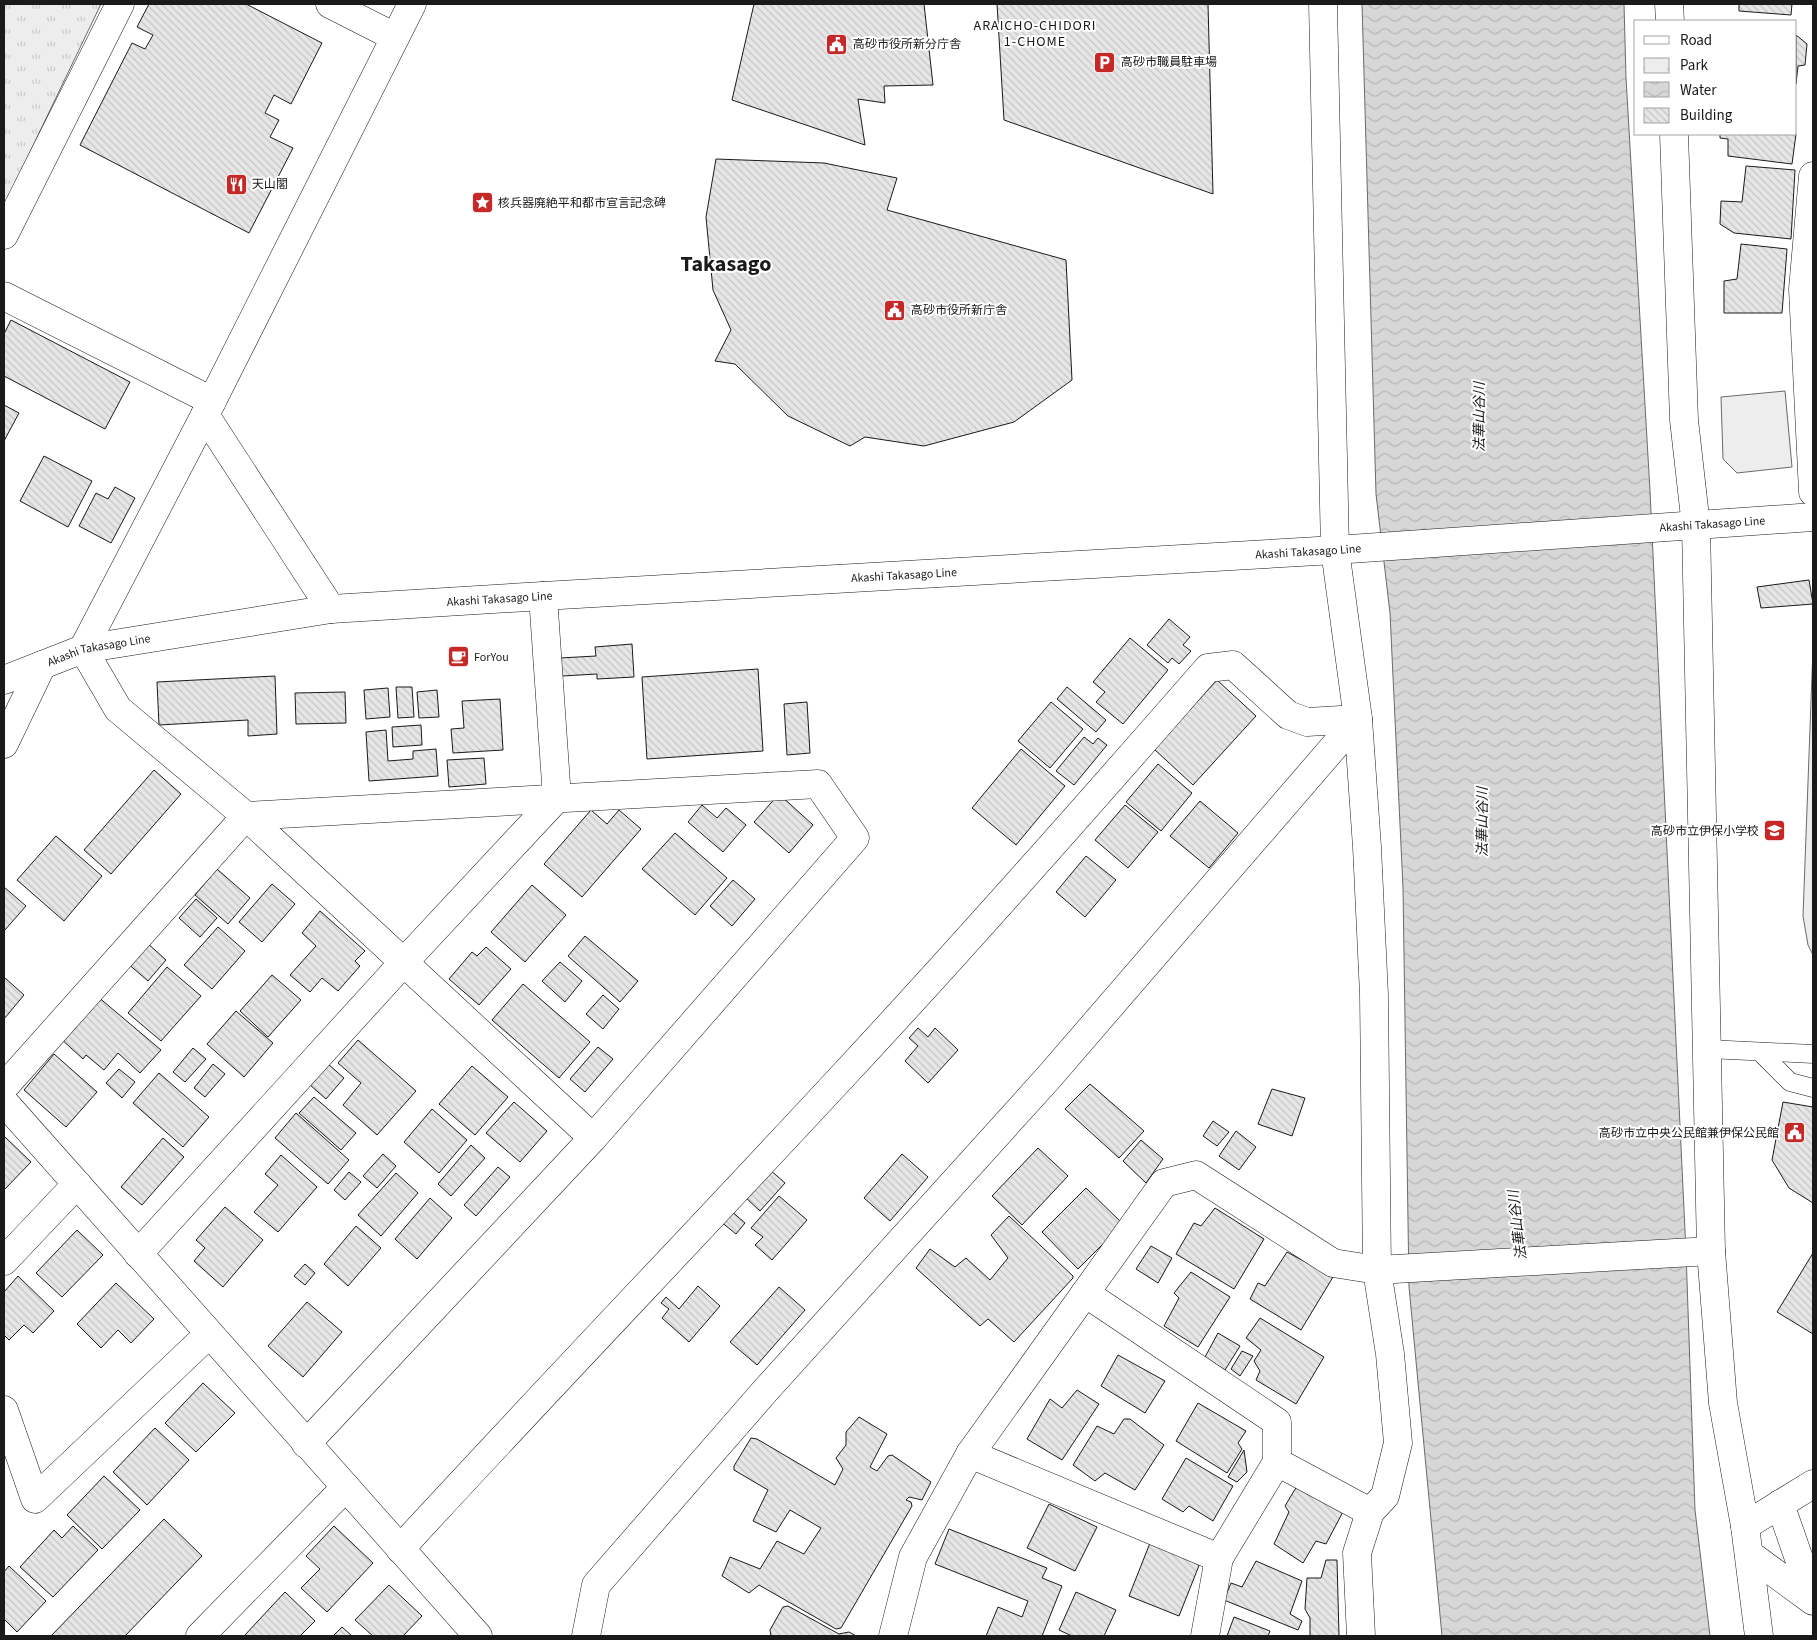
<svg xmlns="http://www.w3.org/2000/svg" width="1817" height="1640" font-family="'Source Sans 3','Noto Sans JP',sans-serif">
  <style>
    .built { fill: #ededed; stroke: #6a6a6a }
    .park { fill: url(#park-tufts); stroke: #6a6a6a }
    .water { fill: url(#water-waves); stroke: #6a6a6a }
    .building { fill: url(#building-back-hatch); stroke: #1a1a1a }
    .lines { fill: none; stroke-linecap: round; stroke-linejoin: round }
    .service-casing { stroke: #1a1a1a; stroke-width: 19 }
    .minor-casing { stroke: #1a1a1a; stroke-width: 29 }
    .tertiary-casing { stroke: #1a1a1a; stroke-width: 29 }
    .secondary-casing { stroke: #1a1a1a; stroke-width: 29 }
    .service { stroke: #fff; stroke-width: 18 }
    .minor { stroke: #fff; stroke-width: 28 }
    .tertiary { stroke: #fff; stroke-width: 28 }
    .secondary { stroke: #fff; stroke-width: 28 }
    .labels { text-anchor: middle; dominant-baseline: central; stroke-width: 4; stroke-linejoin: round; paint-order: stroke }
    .poi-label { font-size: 12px; fill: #1a1a1a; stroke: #fff; text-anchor: start }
    .street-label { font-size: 12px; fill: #1a1a1a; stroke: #fff }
    .neighbourhood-label { font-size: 14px; letter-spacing: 1px; fill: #1a1a1a; stroke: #fff }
    .water-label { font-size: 14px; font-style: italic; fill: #1a1a1a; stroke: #fff }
    .town-label { font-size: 22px; font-weight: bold; fill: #1a1a1a; stroke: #fff }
  </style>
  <defs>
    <pattern id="park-tufts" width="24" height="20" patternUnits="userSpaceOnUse" patternTransform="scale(1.25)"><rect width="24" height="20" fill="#ededed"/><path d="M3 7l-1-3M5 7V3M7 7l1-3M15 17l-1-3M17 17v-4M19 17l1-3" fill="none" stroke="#cbcbcb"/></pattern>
    <pattern id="water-waves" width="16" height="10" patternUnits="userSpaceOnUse" patternTransform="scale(1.25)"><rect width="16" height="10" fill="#d7d7d7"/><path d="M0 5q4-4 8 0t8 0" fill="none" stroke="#b8b8b8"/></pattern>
    <pattern id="building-back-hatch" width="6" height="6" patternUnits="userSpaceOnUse" patternTransform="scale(1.25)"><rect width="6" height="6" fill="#e6e6e6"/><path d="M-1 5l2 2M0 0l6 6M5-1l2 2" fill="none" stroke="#c5c5c5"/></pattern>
  </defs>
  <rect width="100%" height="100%" fill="#fff"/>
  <g class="built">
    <path d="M1785,391L1792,467L1737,473L1723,459L1721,397Z"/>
    <path d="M1813,648V955L1808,945L1803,916Z"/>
  </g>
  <path class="park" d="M4,4H101L4,206Z"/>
  <path class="water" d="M1362,4H1624L1626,78L1650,491L1686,1252L1695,1510L1710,1636H1442L1409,1287L1403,888L1390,613L1376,494Z"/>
  <g class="building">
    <path d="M149,4H246L322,43L291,104L274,95L265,113L279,120L270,137L293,148L249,233L80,145L132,43L145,49L153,35L137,27Z"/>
    <path d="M754,4H924L933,85L884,86L885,103L858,99L865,145L732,100Z"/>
    <path d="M997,4H1208L1213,194L1004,120Z"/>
    <path d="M1739,4H1792L1791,15L1739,11Z"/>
    <path d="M1796,35L1807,44L1805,65L1798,66L1796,84Z"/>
    <path d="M1720,134H1796L1792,164L1728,156V139L1720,138Z"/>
    <path d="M716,159L824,163L897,178L887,210L1066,260L1072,380L1014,422L924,446L865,437L850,446L788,416L735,364L715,361L731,330L713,290L706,217Z"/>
    <path d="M1746,166L1795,170L1791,239L1734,233L1720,224L1721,201L1742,202Z"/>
    <path d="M1741,244L1787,249L1782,313H1724V281L1737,279Z"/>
    <path d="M11,320L130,382L105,429L4,376V334Z"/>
    <path d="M4,405L19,413L4,441Z"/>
    <path d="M44,456L92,481L68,527L20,501Z"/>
    <path d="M115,487L135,498L111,543L79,526L96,493L108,499Z"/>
    <path d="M1809,580L1813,604L1761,608L1757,587Z"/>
    <path d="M1169,619L1190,637L1183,645L1191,651L1179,664L1172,658L1168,663L1147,645Z"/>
    <path d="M1130,638L1168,670L1123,724L1096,702L1105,692L1093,682Z"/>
    <path d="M632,644L634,677L597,679V674L562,676L560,658L596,656L595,647Z"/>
    <path d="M758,669L763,751L647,759L642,677Z"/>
    <path d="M275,676L277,734L248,736V720L159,725L157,682Z"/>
    <path d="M1217,680L1256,716L1193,785L1154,749Z"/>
    <path d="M396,687H412L414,717L398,718Z"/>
    <path d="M1067,687L1106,720L1096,732L1057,699Z"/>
    <path d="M388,688L390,717L366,719L364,690Z"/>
    <path d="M437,690L439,717L419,718L417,692Z"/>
    <path d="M345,692L346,723L296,724L295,693Z"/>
    <path d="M500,699L503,750L453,753L451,729L464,728L462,701Z"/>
    <path d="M807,702L810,753L787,755L784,704Z"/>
    <path d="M1051,702L1083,729L1050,768L1018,741Z"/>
    <path d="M421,725L422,745L393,747L392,727Z"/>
    <path d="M386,730L388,761L413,759V751L436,749L438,776L369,781L366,732Z"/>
    <path d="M1084,737L1093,744L1098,738L1107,745L1074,785L1056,771Z"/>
    <path d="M1021,749L1065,786L1016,845L972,808Z"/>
    <path d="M484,758L486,784L449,787L447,760Z"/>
    <path d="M1158,764L1192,793L1161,831L1126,802Z"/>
    <path d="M154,770L181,794L111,874L84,850Z"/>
    <path d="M779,794L813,825L789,853L754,822Z"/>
    <path d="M1200,801L1238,833L1209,868L1170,836Z"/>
    <path d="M702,805L717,818L726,808L746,825L723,852L688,822Z"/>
    <path d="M1125,805L1158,832L1128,868L1095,840Z"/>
    <path d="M591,810L607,824L619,810L641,829L582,897L544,864Z"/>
    <path d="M675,833L727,878L695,915L642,869Z"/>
    <path d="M56,836L102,876L64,921L17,880Z"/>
    <path d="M1086,856L1116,880L1085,917L1056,892Z"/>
    <path d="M217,869L250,898L228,924L195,895Z"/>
    <path d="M733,880L755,899L732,926L710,906Z"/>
    <path d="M272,884L295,904L262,942L239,922Z"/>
    <path d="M532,885L566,915L525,962L491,932Z"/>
    <path d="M4,887L26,906L4,931Z"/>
    <path d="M196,899L217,918L200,937L179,918Z"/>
    <path d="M320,911L365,951L355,961L360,966L338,991L322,978L310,992L290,975L316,946L302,933Z"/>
    <path d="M218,927L245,951L212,989L184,965Z"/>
    <path d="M585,936L638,981L620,1002L568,956Z"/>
    <path d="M145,941L166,960L148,981L126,962Z"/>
    <path d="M486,947L511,969L479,1005L449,979L472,952L477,956Z"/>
    <path d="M560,962L582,981L565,1002L542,981Z"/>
    <path d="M167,967L201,996L161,1041L128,1013Z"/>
    <path d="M272,975L301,1000L268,1037L240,1011Z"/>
    <path d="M4,977L24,995L4,1019Z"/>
    <path d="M523,984L590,1042L559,1078L492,1020Z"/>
    <path d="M603,995L619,1009L603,1029L586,1014Z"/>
    <path d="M97,996L161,1050L140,1073L118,1053L104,1070L86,1055L83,1059L60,1038Z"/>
    <path d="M236,1011L273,1043L244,1077L207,1044Z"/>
    <path d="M918,1028L928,1037L935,1028L958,1050L928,1083L905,1061L918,1046L909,1038Z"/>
    <path d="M358,1040L416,1091L377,1135L343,1105L361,1083L338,1063Z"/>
    <path d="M598,1047L613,1059L585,1092L570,1079Z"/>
    <path d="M193,1048L206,1059L185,1082L173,1072Z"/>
    <path d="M54,1054L97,1092L66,1127L24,1090Z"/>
    <path d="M213,1064L225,1074L205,1097L194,1088Z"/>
    <path d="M328,1064L344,1078L326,1099L310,1085Z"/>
    <path d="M472,1066L508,1097L475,1135L439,1104Z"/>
    <path d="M119,1069L135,1082L122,1098L106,1083Z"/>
    <path d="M159,1073L209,1117L183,1147L133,1103Z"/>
    <path d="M1090,1084L1144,1131L1119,1158L1065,1109Z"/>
    <path d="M1272,1089L1305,1098L1292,1136L1258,1124Z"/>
    <path d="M314,1097L356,1133L341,1150L299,1113Z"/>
    <path d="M514,1102L547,1131L520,1162L486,1133Z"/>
    <path d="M1783,1102L1813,1107V1203L1789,1188L1772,1160Z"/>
    <path d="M432,1109L467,1140L439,1173L404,1142Z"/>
    <path d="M296,1113L349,1160L328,1184L275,1138Z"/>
    <path d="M1213,1121L1229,1132L1217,1146L1203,1136Z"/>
    <path d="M1236,1131L1256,1147L1239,1170L1219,1156Z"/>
    <path d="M4,1136L31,1162L4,1190Z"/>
    <path d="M163,1138L184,1157L142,1205L121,1187Z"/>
    <path d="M1141,1140L1163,1159L1146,1183L1123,1161Z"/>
    <path d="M471,1145L485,1158L451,1196L438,1184Z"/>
    <path d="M1038,1148L1068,1176L1022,1225L992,1196Z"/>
    <path d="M383,1154L396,1166L377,1188L363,1176Z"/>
    <path d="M902,1154L928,1177L890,1221L864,1198Z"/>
    <path d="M281,1155L317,1187L278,1232L254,1212L278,1185L265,1174Z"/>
    <path d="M498,1167L510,1177L476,1216L464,1205Z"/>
    <path d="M769,1169L785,1183L760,1211L745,1197Z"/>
    <path d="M349,1172L361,1182L345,1200L334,1190Z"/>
    <path d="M396,1173L418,1193L381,1236L358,1215Z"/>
    <path d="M1086,1188L1123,1224L1078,1269L1042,1232Z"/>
    <path d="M779,1196L807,1220L772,1260L755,1245L763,1237L751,1228Z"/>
    <path d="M430,1198L452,1218L417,1259L395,1239Z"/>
    <path d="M225,1207L263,1240L223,1287L194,1261L205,1248L196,1240Z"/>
    <path d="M1215,1208L1264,1239L1234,1289L1176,1254L1194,1223L1201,1226Z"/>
    <path d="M730,1210L745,1223L736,1234L720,1221Z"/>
    <path d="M1009,1216L1073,1276V1278L1014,1342L988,1319L980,1326L916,1268L930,1249L955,1267L966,1258L990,1280L1008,1258L991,1235Z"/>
    <path d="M356,1226L381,1248L348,1286L324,1264Z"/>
    <path d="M77,1230L103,1255L62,1297L36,1273Z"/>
    <path d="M1151,1246L1172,1258L1158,1283L1136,1269Z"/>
    <path d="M1287,1252L1333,1277L1301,1330L1250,1299L1258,1283L1265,1286Z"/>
    <path d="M1813,1253V1334L1777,1312Z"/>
    <path d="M305,1264L315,1273L305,1285L294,1276Z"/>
    <path d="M1191,1272L1230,1297L1198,1347L1164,1326L1179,1298L1174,1293Z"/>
    <path d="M18,1276L54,1311L33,1333L24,1325L9,1340L4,1335V1292Z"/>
    <path d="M116,1283L154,1319L131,1343L118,1330L101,1348L77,1324Z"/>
    <path d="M698,1286L720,1306L689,1342L662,1318L669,1309L661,1303L666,1297L679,1309Z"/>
    <path d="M779,1287L805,1310L757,1365L730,1342Z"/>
    <path d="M307,1302L342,1332L303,1377L268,1346Z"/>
    <path d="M1260,1318L1324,1357L1296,1404L1256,1380L1260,1371L1254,1361L1261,1350L1246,1338Z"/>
    <path d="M1218,1333L1240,1346L1225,1370L1205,1357Z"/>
    <path d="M1242,1351L1253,1356L1240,1376L1231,1369Z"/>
    <path d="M1118,1355L1165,1381L1145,1413L1101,1386Z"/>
    <path d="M203,1383L235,1413L196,1452L165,1423Z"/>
    <path d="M1077,1390L1099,1404L1062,1460L1027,1439L1050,1399L1062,1408Z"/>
    <path d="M1198,1403L1246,1431L1238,1443L1242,1449L1227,1473L1176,1441Z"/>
    <path d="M859,1417L887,1434L870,1467L877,1471L888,1456L892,1455L931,1482L922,1500L909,1497L906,1500L911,1502L912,1506L841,1628L836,1629L759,1585L749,1593L722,1576L730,1557L760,1569L777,1541L804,1554L821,1528L790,1510L776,1532L753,1521L768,1490L734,1470V1466L751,1438L757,1439L835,1485L843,1469L836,1458L846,1445V1432Z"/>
    <path d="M1124,1419H1130L1164,1445L1135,1490L1105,1473L1095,1481L1073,1465L1097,1426L1114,1434Z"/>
    <path d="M155,1428L189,1460L147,1505L113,1472Z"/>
    <path d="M1244,1450L1247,1472L1237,1482L1228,1477Z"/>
    <path d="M1186,1458L1233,1486L1213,1521L1189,1506L1183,1512L1162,1499Z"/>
    <path d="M104,1476L140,1510L102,1549L67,1515Z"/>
    <path d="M1300,1481L1345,1508L1326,1544L1316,1541L1303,1563L1274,1544L1289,1512L1285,1506Z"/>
    <path d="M1049,1504L1097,1527L1075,1571L1027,1548Z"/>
    <path d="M164,1519L202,1556L125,1636H51Z"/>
    <path d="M73,1526L98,1550L53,1597L20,1567L54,1530L62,1538Z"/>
    <path d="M334,1526L373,1563L327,1612L301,1588L320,1569L306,1556Z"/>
    <path d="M949,1529L1047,1568L1042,1578L1062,1586L1042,1636H986L998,1607L1022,1617L1028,1601L935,1564Z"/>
    <path d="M1150,1543L1200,1563L1179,1616L1129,1596Z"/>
    <path d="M1326,1560H1337L1339,1636H1310V1618L1305,1609L1307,1578H1321Z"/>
    <path d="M1256,1561L1302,1581L1290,1614L1302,1621L1298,1630L1224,1600L1231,1583L1242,1587Z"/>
    <path d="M9,1566L46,1601L17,1632L4,1619V1572Z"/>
    <path d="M389,1585L422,1616L403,1636H373L355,1620Z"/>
    <path d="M285,1592L315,1621L300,1636H244Z"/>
    <path d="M1076,1592L1116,1610L1104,1636H1072L1059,1630Z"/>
    <path d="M788,1606L839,1634L849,1632L856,1636H771L770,1630L783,1607Z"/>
    <path d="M1234,1617L1270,1631L1268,1636H1227Z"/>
    <path d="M342,1627L352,1636H333Z"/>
  </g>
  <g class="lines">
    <defs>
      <g id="service">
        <path d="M1708,1049L1813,1054"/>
        <path d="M1760,1052L1790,1082L1813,1088"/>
      </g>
      <g id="minor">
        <path d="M1813,176L1803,289L1813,492"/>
        <path d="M4,235L120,4"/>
        <path d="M4,296L212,401"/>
        <path d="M83,649L118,709L246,816L593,1138"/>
        <path d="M4,744L42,665"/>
        <path d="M4,1087L246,816L818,784L855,838L593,1138L306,1444"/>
        <path d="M4,1102L478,1636"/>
        <path d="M138,1254L404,962L557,798L543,596"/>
        <path d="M4,1261L77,1184"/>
        <path d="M1085,1293L1277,1422V1462L1219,1558L1205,1636"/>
        <path d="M4,1410L35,1499L209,1334"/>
        <path d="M970,1454L1219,1558"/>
        <path d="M1277,1462L1370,1512"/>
        <path d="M1780,1504L1813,1599"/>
        <path d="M1745,1526L1813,1484"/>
        <path d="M400,1549C549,1387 702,1228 852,1066C973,936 1091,802 1208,668L1233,665L1288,715L1307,722L1358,719L1367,847L1374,995L1377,1270L1390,1354L1398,1443L1385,1496L1370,1512L1357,1553L1361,1636"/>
        <path d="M1749,1554L1813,1601"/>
        <path d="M200,1636L346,1487"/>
        <path d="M586,1636L596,1585L765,1391L1049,1077L1358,719L1335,550L1323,4"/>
        <path d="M893,1636L913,1557L970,1454L1164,1183L1196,1175L1333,1263L1377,1270L1711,1251"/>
      </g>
      <g id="tertiary">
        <path d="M330,4L395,37"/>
        <path d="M1669,4L1670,21"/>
        <path d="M1674,134L1684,420L1696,526L1711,1251L1723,1403L1745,1526L1759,1636"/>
        <path d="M205,415L331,609"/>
        <path d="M83,649L205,415L412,4"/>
      </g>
      <g id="secondary">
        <path id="s1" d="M4,680L83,649L331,609L543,596L1335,550L1813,517"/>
      </g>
    </defs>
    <use href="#service" class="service-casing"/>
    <use href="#minor" class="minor-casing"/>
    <use href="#tertiary" class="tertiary-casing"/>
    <use href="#secondary" class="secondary-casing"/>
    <use href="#service" class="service"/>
    <use href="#minor" class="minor"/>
    <use href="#tertiary" class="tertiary"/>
    <use href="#secondary" class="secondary"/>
  </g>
  <defs>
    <symbol id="civic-square" viewBox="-11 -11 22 22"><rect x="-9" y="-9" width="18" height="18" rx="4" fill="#c62828" stroke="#fff"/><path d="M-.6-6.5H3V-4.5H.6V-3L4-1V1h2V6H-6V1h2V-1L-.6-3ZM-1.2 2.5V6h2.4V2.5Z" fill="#fff"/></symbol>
    <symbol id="parking-square" viewBox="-11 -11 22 22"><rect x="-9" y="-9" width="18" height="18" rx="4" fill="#c62828" stroke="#fff"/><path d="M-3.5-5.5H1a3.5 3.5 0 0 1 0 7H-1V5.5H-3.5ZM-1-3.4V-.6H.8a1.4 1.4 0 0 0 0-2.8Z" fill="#fff"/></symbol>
    <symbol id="restaurant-square" viewBox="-11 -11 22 22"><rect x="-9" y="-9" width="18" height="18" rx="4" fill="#c62828" stroke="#fff"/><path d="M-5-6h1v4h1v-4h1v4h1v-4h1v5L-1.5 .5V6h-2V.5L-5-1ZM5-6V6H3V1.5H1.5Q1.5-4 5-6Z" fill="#fff"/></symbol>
    <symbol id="sight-square" viewBox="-11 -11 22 22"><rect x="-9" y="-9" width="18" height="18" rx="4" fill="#c62828" stroke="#fff"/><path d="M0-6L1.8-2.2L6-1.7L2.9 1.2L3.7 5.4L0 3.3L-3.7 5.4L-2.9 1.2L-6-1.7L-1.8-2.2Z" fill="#fff"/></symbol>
    <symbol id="cafe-square" viewBox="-11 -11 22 22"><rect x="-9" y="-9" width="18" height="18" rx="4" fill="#c62828" stroke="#fff"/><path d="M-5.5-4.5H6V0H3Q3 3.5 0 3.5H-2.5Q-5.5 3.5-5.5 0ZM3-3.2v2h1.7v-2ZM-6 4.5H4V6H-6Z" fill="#fff"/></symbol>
    <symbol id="school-square" viewBox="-11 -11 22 22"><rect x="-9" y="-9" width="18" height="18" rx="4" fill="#c62828" stroke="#fff"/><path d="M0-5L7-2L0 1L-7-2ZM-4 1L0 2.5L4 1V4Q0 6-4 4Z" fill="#fff"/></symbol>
  </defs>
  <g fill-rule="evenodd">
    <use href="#civic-square" x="824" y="32" width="25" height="25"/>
    <use href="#parking-square" x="1092" y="50" width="25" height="25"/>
    <use href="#restaurant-square" x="224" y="172" width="25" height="25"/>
    <use href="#sight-square" x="470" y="190" width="25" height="25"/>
    <use href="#civic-square" x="882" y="298" width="25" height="25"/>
    <use href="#cafe-square" x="446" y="644" width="25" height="25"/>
    <use href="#school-square" x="1762" y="818" width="25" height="25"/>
    <use href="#civic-square" x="1782" y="1120" width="25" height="25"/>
  </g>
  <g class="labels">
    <g class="poi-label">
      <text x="853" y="44">高砂市役所新分庁舎</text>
      <text x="1121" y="62">高砂市職員駐車場</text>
      <text x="252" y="184">天山閣</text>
      <text x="498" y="203">核兵器廃絶平和都市宣言記念碑</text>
      <text x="911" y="310">高砂市役所新庁舎</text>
      <text x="474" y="657">ForYou</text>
      <text x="1759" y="831" text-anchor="end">高砂市立伊保小学校</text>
      <text x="1779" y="1133" text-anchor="end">高砂市立中央公民館兼伊保公民館</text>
    </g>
    <g class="street-label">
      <text stroke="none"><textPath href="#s1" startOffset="1720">Akashi Takasago Line</textPath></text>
      <text stroke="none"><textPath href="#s1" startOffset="1315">Akashi Takasago Line</textPath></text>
      <text stroke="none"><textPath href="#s1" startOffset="910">Akashi Takasago Line</textPath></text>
      <text stroke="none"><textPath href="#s1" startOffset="505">Akashi Takasago Line</textPath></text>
      <text stroke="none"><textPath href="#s1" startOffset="100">Akashi Takasago Line</textPath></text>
    </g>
    <g class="neighbourhood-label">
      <text x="1035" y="26">ARAICHO-CHIDORI<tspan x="1035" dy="16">1-CHOME</tspan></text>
    </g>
    <g class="water-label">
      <text transform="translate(1480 417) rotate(-90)">法華山谷川</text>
      <text transform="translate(1483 822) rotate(-90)">法華山谷川</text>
      <text transform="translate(1518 1225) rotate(-97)">法華山谷川</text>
    </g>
    <g class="town-label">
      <text x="726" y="264">Takasago</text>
    </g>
  </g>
  <rect width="1817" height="1640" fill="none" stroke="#1a1a1a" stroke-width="10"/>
  <rect x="1634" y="20" width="162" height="115" fill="#ffffff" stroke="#a3a3a3"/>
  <rect x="1644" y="36" width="25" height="8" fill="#ffffff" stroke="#a3a3a3"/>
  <text x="1680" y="45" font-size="15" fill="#1a1a1a">Road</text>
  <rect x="1644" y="58" width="25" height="15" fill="url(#park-tufts)" stroke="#a3a3a3"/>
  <text x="1680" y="70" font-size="15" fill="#1a1a1a">Park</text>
  <rect x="1644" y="82" width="25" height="15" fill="url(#water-waves)" stroke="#a3a3a3"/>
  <text x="1680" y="95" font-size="15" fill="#1a1a1a">Water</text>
  <rect x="1644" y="108" width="25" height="15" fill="url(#building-back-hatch)" stroke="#a3a3a3"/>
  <text x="1680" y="120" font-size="15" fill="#1a1a1a">Building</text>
</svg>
